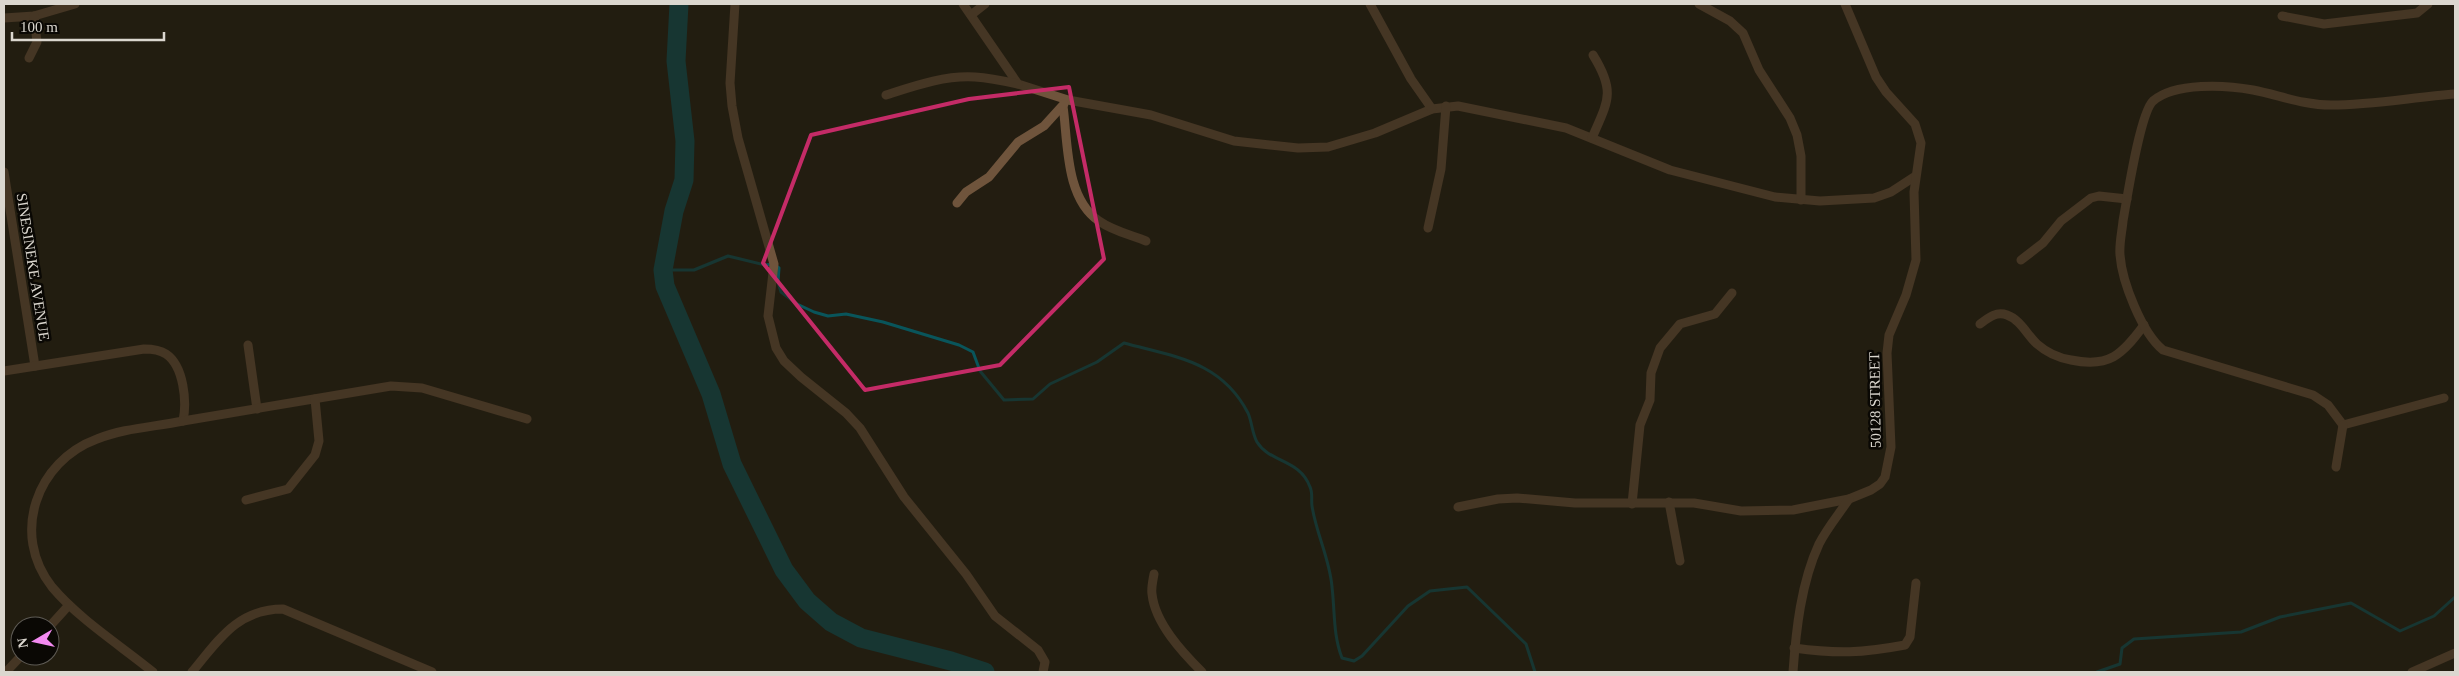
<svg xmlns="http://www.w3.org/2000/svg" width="2459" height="676" font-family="Georgia,serif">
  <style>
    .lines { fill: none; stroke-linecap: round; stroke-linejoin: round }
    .stream { stroke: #09555b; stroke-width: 3 }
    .river { stroke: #09555b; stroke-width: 19 }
    .minor { stroke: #6f543c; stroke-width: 9 }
    .marked { fill: none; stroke: #c42b67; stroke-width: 4; stroke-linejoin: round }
    .labels { text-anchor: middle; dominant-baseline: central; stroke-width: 5; stroke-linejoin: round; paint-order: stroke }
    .street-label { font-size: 15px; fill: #dbd7cf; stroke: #0a0804 }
  </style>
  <rect width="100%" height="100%" fill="#231d11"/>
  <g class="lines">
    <g class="stream">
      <path d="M663,270H694L728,256L765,265L774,264L779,268L778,282L781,292L797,304L814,312L828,316L846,314L883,322L959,345L973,352L980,371L1004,400L1033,399L1050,384L1097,362L1124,343C1175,357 1221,361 1248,413C1252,422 1252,433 1257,442C1270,463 1300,459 1310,487C1313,493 1311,500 1312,506C1316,533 1330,560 1332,587C1335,612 1333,635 1342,658L1354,661L1362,656L1408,606L1430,591L1467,587L1526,644L1535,672"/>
      <path d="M2097,672L2120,664L2122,648L2134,639L2241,632L2280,617L2351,603L2400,631L2434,616L2455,597"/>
    </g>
    <path class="river" d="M679,4L676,61L685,141L684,180L674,211L663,270L665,286L711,394L732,464L784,570L807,601L831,622L861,638L951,661L985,672"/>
    <g class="minor">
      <path d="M735,4L730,83L732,106L738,138L774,264L768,316L776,348L784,361L801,377L846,413L860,428L904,497L966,574L995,616L1038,650L1045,662L1043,672"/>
      <path d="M963,4L1018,84L1068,100L1151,115L1234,141L1298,148L1328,147L1375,133L1432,109L1458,106L1566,128L1670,170L1775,197L1820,201L1874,198L1891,192L1914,177"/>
      <path d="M1370,4L1411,79L1432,109"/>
      <path d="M1699,4L1730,21L1743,33L1759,70L1790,118L1797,135L1801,156V200"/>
      <path d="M971,15L985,4"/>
      <path d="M2282,16L2324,24L2417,13L2428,4"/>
      <path d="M4,18L34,16L75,4"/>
      <path d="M29,58L37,42L34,16"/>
      <path d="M886,95C914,86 945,75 975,77C989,78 1004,81 1018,84"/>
      <path d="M1063,106C1068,142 1065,198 1099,221C1113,231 1131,235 1146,241"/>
      <path d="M1592,138C1608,101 1616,92 1593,55"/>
      <path d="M4,172L35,366"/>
      <path d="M957,203L966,192L989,177L1018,142L1044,126L1064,104"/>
      <path d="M1428,228L1441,169L1446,106"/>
      <path d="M2021,260L2043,243L2061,221L2091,198L2099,196L2127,199"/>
      <path d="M1980,324C1988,318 1996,311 2007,315C2021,320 2027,335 2037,344C2046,352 2059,358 2071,360C2109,368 2122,355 2144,325"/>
      <path d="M248,345L257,409"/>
      <path d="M4,371L144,349C152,349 160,350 166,354C184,366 187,402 183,421C154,427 124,428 97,439C37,461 10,534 52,587C80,620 120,645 153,672"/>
      <path d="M2444,398L2343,425L2328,405L2313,395L2163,350C2142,333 2122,282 2120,255C2119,244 2122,232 2123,221C2127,199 2140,113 2153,101C2175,82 2226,85 2253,90C2279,95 2303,105 2331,105C2372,105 2414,97 2455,94"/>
      <path d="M183,421L391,386L422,388L527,419"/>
      <path d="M2336,467L2343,425"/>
      <path d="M246,500L288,489L315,455L319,441L315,399"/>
      <path d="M1669,502L1680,561"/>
      <path d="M1632,504L1640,425L1650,400L1651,373L1660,348L1680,324L1715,314L1732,293"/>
      <path d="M1458,507L1498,499L1517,498L1575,503H1694L1741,511L1793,510L1849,499L1871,490L1880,484L1885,477L1891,447L1887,353L1889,335L1906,295L1916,260L1914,192L1921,143L1915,124L1886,92L1876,77L1845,4"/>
      <path d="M1154,574C1153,580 1151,588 1152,594C1155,623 1182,652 1202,672"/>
      <path d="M50,626L69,605"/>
      <path d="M1794,648C1838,654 1862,653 1905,645L1910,637L1916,583"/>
      <path d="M6,672L21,656"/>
      <path d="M192,672C218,641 237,609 283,609L432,672"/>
      <path d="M1793,672C1796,630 1801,583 1819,544C1827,528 1839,514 1849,499"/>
      <path d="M2412,672L2455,653"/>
    </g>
  </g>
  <path d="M0 0H2459V676H0ZM1069,87L1104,259L1000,365L865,390L763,263L811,135L969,99Z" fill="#231d11" fill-opacity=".55" fill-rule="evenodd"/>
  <path class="marked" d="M1069,87L1104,259L1000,365L865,390L763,263L811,135L969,99Z"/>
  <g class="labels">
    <g class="street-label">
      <text transform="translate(33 267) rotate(81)">SINESINEKE AVENUE</text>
      <text transform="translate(1875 400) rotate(-91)">50128 STREET</text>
    </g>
  </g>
  <rect width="2459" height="676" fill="none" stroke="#dbd7cf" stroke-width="10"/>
  <g transform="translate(35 641) rotate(261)"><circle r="24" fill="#0a0804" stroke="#5e5b55"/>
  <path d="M0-4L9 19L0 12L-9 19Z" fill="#f38af1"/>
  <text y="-8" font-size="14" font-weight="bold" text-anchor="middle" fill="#dbd7cf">N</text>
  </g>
  <path d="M12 32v8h152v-8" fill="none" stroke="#dbd7cf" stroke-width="2.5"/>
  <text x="20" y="32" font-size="15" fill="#dbd7cf" stroke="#0a0804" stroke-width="4" paint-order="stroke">100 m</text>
</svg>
